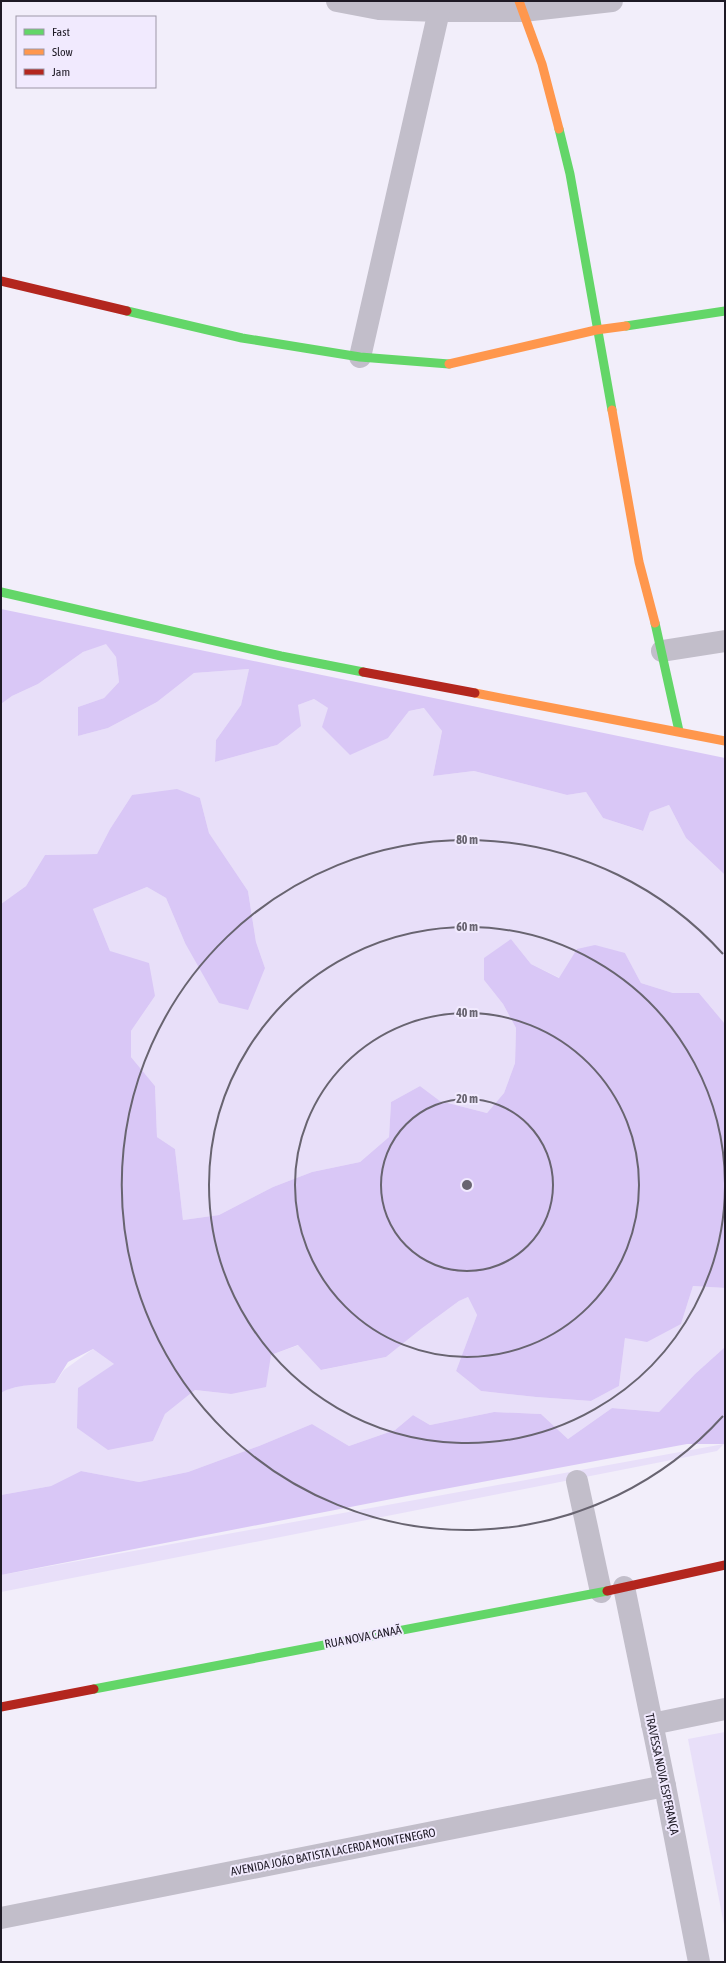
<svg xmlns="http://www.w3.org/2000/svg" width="726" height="1963" font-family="'Asap Condensed',sans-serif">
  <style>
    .green { fill: #e8dff9 }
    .forest { fill: #d9c7f6 }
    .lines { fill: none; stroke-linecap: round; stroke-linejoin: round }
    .street { stroke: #c2beca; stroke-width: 22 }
    .fast { stroke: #63d668; stroke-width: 9 }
    .slow { stroke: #ff974d; stroke-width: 9 }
    .jam { stroke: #b3261e; stroke-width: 9 }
    .ring { fill: none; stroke: #686470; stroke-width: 2 }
    .labels { text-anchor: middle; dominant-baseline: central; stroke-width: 4; stroke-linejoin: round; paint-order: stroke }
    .street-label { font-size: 12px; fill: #1e1a25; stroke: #f1eafe }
    .centre { fill: #686470; stroke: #f1eafe; stroke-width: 2 }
    .ring-label { font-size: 12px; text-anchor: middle; font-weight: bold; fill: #686470; stroke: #f1eafe; stroke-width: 4; stroke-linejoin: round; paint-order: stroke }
  </style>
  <rect width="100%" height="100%" fill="#f2eefa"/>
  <g class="green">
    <path d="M106,643L116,657L119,682L104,698L78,707V736L108,728L157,702L194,673L249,669L241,705L216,740L215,762L277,745L298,705L314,699L328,708L388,738L409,711L425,708L442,731L433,776L474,771L567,795L586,792L603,818L642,831L650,812L669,805L686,838L725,875V1024L699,993H673L641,983L625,953L560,978L531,964L511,939L484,980L503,1004L516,1028L515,1063L504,1093L487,1113L440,1101L420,1086L391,1102L389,1137L360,1162L312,1172L273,1187L219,1215L183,1220L175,1149L157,1137L155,1086L131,1057V1031L155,996L110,951L93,909L147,887L166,898L185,943L265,968L256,942L248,891L209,833L200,798L132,795L110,829L97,854L45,855L26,886L1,904V704L12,696L38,684L83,652Z"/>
    <path d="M693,1286L725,1288V1347L695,1374L659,1412L612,1408L568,1439L541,1414L494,1412L430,1425L413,1415L395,1430L349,1446L312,1424L259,1446L188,1472L139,1482L81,1471L51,1486L1,1495V1393C15,1384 39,1385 55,1383L64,1370L93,1349L114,1364L153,1441L165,1414L195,1390L231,1394L271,1355L299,1345L322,1370L386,1357L421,1329L459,1301L468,1297L477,1315L456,1371L481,1391L536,1397L591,1401L619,1386L625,1338L681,1324Z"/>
    <path d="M724,1444L717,1451L1,1592V1575Z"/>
    <path d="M725,1732V1930L688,1739Z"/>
  </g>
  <g class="forest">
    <path d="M1,609L725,758V875L686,838L669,805L650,812L643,831L603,818L586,792L567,795L474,771L433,776L442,731L424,708L409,711L388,738L350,755L322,727L328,708L314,699L298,705L301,726L277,745L215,762L216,740L241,705L249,669L194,673L157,702L108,728L78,736V707L104,698L119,682L116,657L106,644L83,652L38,684L12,696L1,704Z"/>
    <path d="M177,789L200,798L209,833L248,891L256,942L265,968L248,1010L219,1003L185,943L166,898L147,887L93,909L110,951L149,963L155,996L131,1031V1057L155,1086L157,1137L175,1149L183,1220L219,1215L273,1187L312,1172L360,1162L389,1137L391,1102L420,1086L440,1101L487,1113L504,1093L515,1063L516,1028L503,1004L484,980V958L511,939L531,964L559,978L577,949L595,945L625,953L641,983L673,993H699L725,1024V1288L693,1286L681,1324L647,1342L625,1338L619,1386L591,1401L536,1397L481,1391L456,1371L477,1315L468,1297L459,1301L421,1329L386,1357L321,1370L298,1345L271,1355L266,1387L231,1394L195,1390L165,1414L153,1441L108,1450L77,1428L78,1388L114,1364L93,1349L68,1362L55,1383C39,1385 15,1384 1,1393V904L26,886L45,855L97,854L110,829L132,795Z"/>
    <path d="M725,1347V1444H687L412,1495L1,1575V1495L51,1486L81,1471L139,1482L188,1472L259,1446L312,1424L349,1446L395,1430L413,1415L430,1425L494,1412L541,1414L568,1439L612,1408L659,1412L695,1374Z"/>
  </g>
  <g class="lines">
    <g class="street">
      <path d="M337,1L379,9L439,11H523L612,1"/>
      <path d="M360,357L439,11"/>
      <path d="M662,651L725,641"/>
      <path d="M577,1481L601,1592"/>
      <path d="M624,1587L665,1786L699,1962"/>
      <path d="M652,1724L725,1709"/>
      <path d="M1,1918L665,1786"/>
    </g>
    <g class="fast">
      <path d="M559,129L570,174L612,410"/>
      <path d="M127,311L242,338L360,357L449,364"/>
      <path d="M626,326L725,311"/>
      <path d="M1,592L281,656L363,672"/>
      <path d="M655,623L679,731"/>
      <path d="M94,1689L607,1591"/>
    </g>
    <g class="slow">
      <path d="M519,1L542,64L559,129"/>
      <path d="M449,364L596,330L626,326"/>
      <path d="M612,410L639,562L655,623"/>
      <path d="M475,693L725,741"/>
    </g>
    <g class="jam">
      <path d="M1,281L127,311"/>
      <path d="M363,672L475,693"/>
      <path d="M607,1591L725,1565"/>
      <path d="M1,1707L94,1689"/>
    </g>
  </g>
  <g class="ring">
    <circle cx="467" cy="1185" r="86"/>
    <circle cx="467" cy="1185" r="172"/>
    <path d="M725 1187A258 258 0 1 1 725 1183"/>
    <path d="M723 1416A345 345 0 1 1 723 954"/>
  </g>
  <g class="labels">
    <g class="street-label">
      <text transform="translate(363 1637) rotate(-11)">RUA NOVA CANAÃ</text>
      <text transform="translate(662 1774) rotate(78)">TRAVESSA NOVA ESPERANÇA</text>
      <text transform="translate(333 1852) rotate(-11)">AVENIDA JOÃO BATISTA LACERDA MONTENEGRO</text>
    </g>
  </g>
  <circle cx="467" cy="1185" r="6" class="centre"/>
  <g class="ring-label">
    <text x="467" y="844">80 m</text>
    <text x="467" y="931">60 m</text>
    <text x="467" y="1017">40 m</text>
    <text x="467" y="1103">20 m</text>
  </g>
  <rect width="726" height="1963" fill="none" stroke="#1e1a25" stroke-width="4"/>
  <rect x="16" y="16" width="140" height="72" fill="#f1eafe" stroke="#9d97a7"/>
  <rect x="24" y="29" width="20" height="6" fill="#63d668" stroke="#9d97a7"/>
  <text x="52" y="36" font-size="12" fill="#1e1a25">Fast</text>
  <rect x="24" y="49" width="20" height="6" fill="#ff974d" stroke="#9d97a7"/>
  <text x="52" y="56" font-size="12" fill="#1e1a25">Slow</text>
  <rect x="24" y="69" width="20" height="6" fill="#b3261e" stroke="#9d97a7"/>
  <text x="52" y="76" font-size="12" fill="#1e1a25">Jam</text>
</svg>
